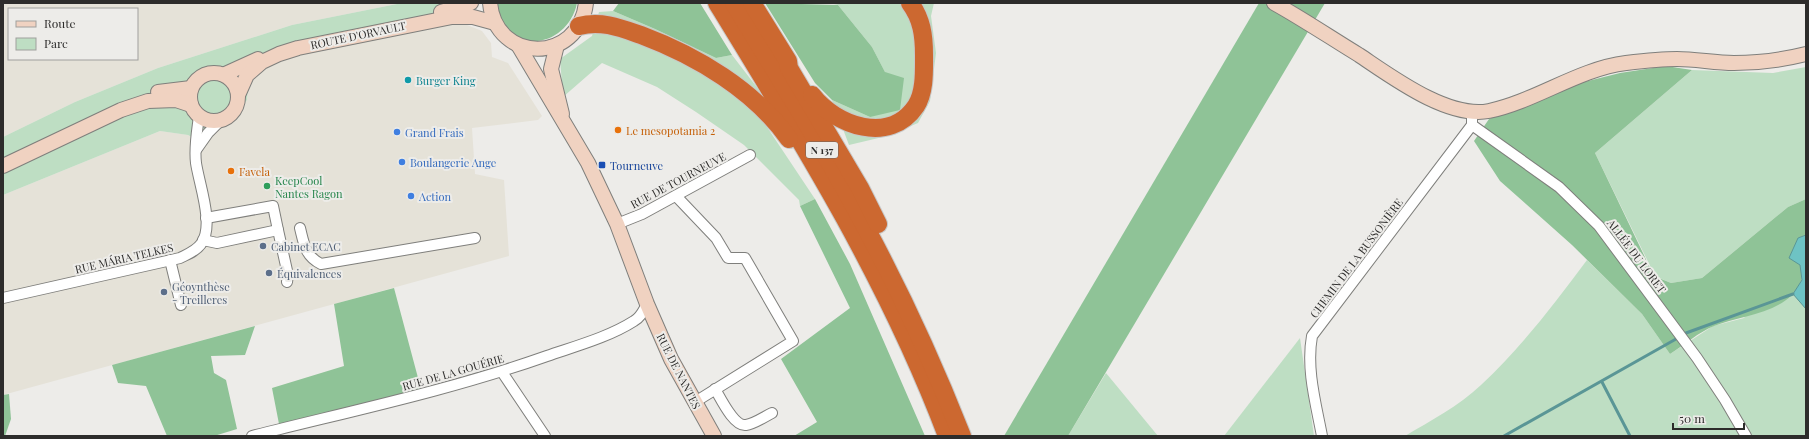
<svg xmlns="http://www.w3.org/2000/svg" width="1809" height="439" font-family="'Playfair Display',serif">
  <style>
    .built { fill: #e5e2d8; fill-rule: evenodd }
    .green { fill: #bedec3 }
    .forest { fill: #8fc397 }
    .water { fill: #6ec3c4; stroke: #5a9696 }
    .lines { fill: none; stroke-linecap: round; stroke-linejoin: round }
    .stream { stroke: #5a9696; stroke-width: 3 }
    .street-casing { stroke: #7f7f7c; stroke-width: 12 }
    .secondary-casing { stroke: #7f7f7c; stroke-width: 16 }
    .highway-casing { stroke: #c8c8c8; stroke-width: 20 }
    .street { stroke: #fff; stroke-width: 10 }
    .secondary { stroke: #f0d2c1; stroke-width: 14 }
    .highway { stroke: #cc6830; stroke-width: 18 }
    .culture-dot { fill: #0f9aa8; stroke: #edece9; stroke-width: 1.5 }
    .food-dot { fill: #e8710a; stroke: #edece9; stroke-width: 1.5 }
    .shop-dot { fill: #3f7fe0; stroke: #edece9; stroke-width: 1.5 }
    .transit-dot { fill: #1a4fb4; stroke: #edece9; stroke-width: 1.5 }
    .leisure-dot { fill: #2e9e5b; stroke: #edece9; stroke-width: 1.5 }
    .service-dot { fill: #5c6f8a; stroke: #edece9; stroke-width: 1.5 }
    .labels { text-anchor: middle; dominant-baseline: central; stroke-width: 4; stroke-linejoin: round; paint-order: stroke }
    .shield { fill: #edece9; stroke: #676664; stroke-width: 1 }
    .shield-label { font-size: 10px; font-weight: bold; fill: #2d2c2b }
    .street-label { font-size: 11px; fill: #2d2c2b; stroke: #edece9 }
    .culture-label { font-size: 11px; fill: #0d838f; stroke: #edece9; text-anchor: start }
    .food-label { font-size: 11px; fill: #c56008; stroke: #edece9; text-anchor: start }
    .shop-label { font-size: 11px; fill: #366cbe; stroke: #edece9; text-anchor: start }
    .transit-label { font-size: 11px; fill: #164399; stroke: #edece9; text-anchor: start }
    .leisure-label { font-size: 11px; fill: #27864d; stroke: #edece9; text-anchor: start }
    .service-label { font-size: 11px; fill: #4e5e75; stroke: #edece9; text-anchor: start }
  </style>
  <rect width="100%" height="100%" fill="#edece9"/>
  <g class="built">
    <path d="M3,3H402L292,25L158,68L75,102L3,137ZM9,9H137V59H9Z"/>
    <path d="M452,23L467,25L482,31L491,43L492,57L508,63L542,116L538,120L472,128L475,174L504,180L509,256L3,395V195L160,131L188,135L205,144L216,127L229,122L247,100L248,84L261,69L294,55Z"/>
  </g>
  <g class="green">
    <path d="M402,3H465L467,25L452,23L294,55L262,69L248,84L247,100L229,122L216,127L205,144L188,135L160,131L3,195V137L75,102L158,68L292,25Z"/>
    <path d="M829,3H934L931,16L936,53L930,101L918,123L887,136L849,145L832,100L870,117L885,72L872,47L838,5Z"/>
    <path d="M613,11L655,29L716,58L732,55L766,99L763,121L815,199L800,206L799,200L744,145L696,112L657,87L602,63L563,97L560,59L592,36L599,12Z"/>
    <path d="M1806,67V199L1788,207L1702,278L1671,283L1655,276L1595,153L1692,70L1773,73Z"/>
    <path d="M1806,235V436H1405C1430,421 1459,406 1481,385C1521,348 1554,304 1587,260L1642,314L1670,354L1713,326L1744,318Z"/>
    <path d="M1300,338L1314,436H1224Z"/>
    <path d="M1106,373L1158,436H1068Z"/>
  </g>
  <g class="forest">
    <path d="M493,3H577C570,38 529,56 503,26C499,20 496,10 493,3Z"/>
    <path d="M619,3H700L732,55L716,58L655,29L613,11Z"/>
    <path d="M765,3L838,5L872,47L885,72L904,78L900,110L870,117L832,100L815,83Z"/>
    <path d="M1259,3H1325L1068,436H1004Z"/>
    <path d="M1666,66L1692,70L1595,153L1654,276L1671,283L1702,278L1788,207L1806,199V235L1798,238C1798,246 1803,276 1801,281C1789,313 1741,315 1714,326C1699,332 1684,345 1670,354L1642,314L1572,245L1500,181L1474,141L1489,119L1564,87L1620,73Z"/>
    <path d="M815,199L850,264L925,436H794L817,422L781,359L850,308L800,206Z"/>
    <path d="M394,288L421,389L279,424L272,388L344,366L334,304Z"/>
    <path d="M255,326L245,355L211,356L214,373L226,380L237,429L214,436H167L146,386L118,383L112,365Z"/>
    <path d="M9,394L11,419L5,436H3V395Z"/>
  </g>
  <path class="water" d="M1806,235V309L1793,294L1802,280L1800,265L1789,258L1798,238Z"/>
  <g class="lines">
    <g class="stream">
      <path d="M1686,333L1793,294"/>
      <path d="M1602,382L1630,436"/>
      <path d="M1504,436L1676,339"/>
    </g>
    <defs>
      <g id="street">
        <path d="M1472,125L1559,187L1599,226L1697,358L1725,400L1746,436"/>
        <path d="M196,150L208,133L221,120"/>
        <path d="M676,196L716,238L728,258H745L793,341L695,402"/>
        <path d="M617,224L642,214L750,155"/>
        <path d="M300,228C304,244 305,256 321,264L475,238"/>
        <path d="M278,230L288,275L287,282"/>
        <path d="M203,240L217,243L278,230L273,206L206,218"/>
        <path d="M170,260L181,305"/>
        <path d="M3,298L180,258C188,254 196,251 201,244C215,226 199,184 196,163C194,147 197,132 199,116"/>
        <path d="M502,372L545,436"/>
        <path d="M715,389C721,399 734,427 746,425C754,424 764,417 772,413"/>
        <path d="M252,436C351,411 451,390 547,356C576,346 609,337 634,321C641,317 643,311 647,304"/>
        <path d="M1322,436C1316,404 1306,369 1312,336L1472,125V118"/>
      </g>
      <g id="secondary">
        <path d="M490,3C496,64 579,64 586,3"/>
        <path d="M1274,3C1303,19 1331,38 1359,55C1392,77 1448,119 1489,111C1536,101 1578,69 1626,63C1643,61 1660,59 1677,59C1696,59 1715,63 1734,63C1759,63 1782,60 1806,54"/>
        <path d="M441,12L471,3"/>
        <path d="M518,45L588,163L617,224L647,304L671,359L714,436"/>
        <path d="M557,45L551,69L562,114"/>
        <circle cx="214" cy="97" r="24"/>
        <path d="M225,74L258,59"/>
        <path d="M158,92L191,88"/>
        <path d="M239,93L247,75L262,62L279,54L298,48L452,17H473L495,23"/>
        <path d="M3,166L121,110L148,101L176,100L191,105"/>
      </g>
      <g id="highway">
        <path d="M717,3C803,143 889,282 947,436"/>
        <path d="M734,3C779,78 826,152 867,230C903,297 934,365 962,436"/>
        <path d="M752,3L788,61L789,68L860,188L878,224"/>
        <path d="M579,26C601,20 621,28 641,35C697,56 754,90 789,139"/>
        <path d="M812,95C836,126 890,145 916,106C925,92 924,71 924,55C924,36 922,19 910,3"/>
      </g>
    </defs>
    <use href="#street" class="street-casing"/>
    <use href="#secondary" class="secondary-casing"/>
    <use href="#highway" class="highway-casing"/>
    <use href="#street" class="street"/>
    <use href="#secondary" class="secondary"/>
    <use href="#highway" class="highway"/>
  </g>
  <circle class="culture-dot" cx="408" cy="80" r="4"/>
  <g class="food-dot">
    <circle cx="618" cy="130" r="4"/>
    <circle cx="231" cy="171" r="4"/>
  </g>
  <g class="shop-dot">
    <circle cx="397" cy="132" r="4"/>
    <circle cx="402" cy="162" r="4"/>
    <circle cx="411" cy="196" r="4"/>
  </g>
  <rect class="transit-dot" x="598" y="161" width="8" height="8" rx="2"/>
  <circle class="leisure-dot" cx="267" cy="186" r="4"/>
  <g class="service-dot">
    <circle cx="263" cy="246" r="4"/>
    <circle cx="269" cy="273" r="4"/>
    <circle cx="164" cy="292" r="4"/>
  </g>
  <g class="labels">
    <rect class="shield" x="806" y="142" width="32" height="16" rx="3"/>
    <g class="shield-label">
      <text x="822" y="150">N 137</text>
    </g>
    <g class="street-label">
      <text transform="translate(358 35) rotate(-12)">ROUTE D'ORVAULT</text>
      <text transform="translate(678 180) rotate(-28)">RUE DE TOURNEUVE</text>
      <text transform="translate(1637 256) rotate(53)">ALLÉE DU LORET</text>
      <text transform="translate(124 258) rotate(-13)">RUE MÁRIA TELKES</text>
      <text transform="translate(1356 258) rotate(-53)">CHEMIN DE LA BUSSONIÈRE</text>
      <text transform="translate(679 371) rotate(63)">RUE DE NANTES</text>
      <text transform="translate(453 372) rotate(-16)">RUE DE LA GOUÉRIE</text>
    </g>
    <g class="culture-label">
      <text x="416" y="80">Burger King</text>
    </g>
    <g class="food-label">
      <text x="626" y="130">Le mesopotamia 2</text>
      <text x="239" y="171">Favela</text>
    </g>
    <g class="shop-label">
      <text x="405" y="132">Grand Frais</text>
      <text x="410" y="162">Boulangerie Ange</text>
      <text x="419" y="196">Action</text>
    </g>
    <g class="transit-label">
      <text x="610" y="165">Tourneuve</text>
    </g>
    <g class="leisure-label">
      <text x="275" y="180">KeepCool<tspan x="275" dy="13">Nantes Ragon</tspan></text>
    </g>
    <g class="service-label">
      <text x="271" y="246">Cabinet ECAC</text>
      <text x="277" y="273">Équivalences</text>
      <text x="172" y="286">Géoynthèse<tspan x="172" dy="13">- Treilleres</tspan></text>
    </g>
  </g>
  <rect width="1809" height="439" fill="none" stroke="#2d2c2b" stroke-width="8"/>
  <rect x="8" y="8" width="130" height="52" fill="#edece9" stroke="#a09f9d"/>
  <rect x="16" y="21" width="20" height="6" fill="#f0d2c1" stroke="#a09f9d"/>
  <text x="44" y="28" font-size="12" fill="#2d2c2b">Route</text>
  <rect x="16" y="38" width="20" height="12" fill="#bedec3" stroke="#a09f9d"/>
  <text x="44" y="48" font-size="12" fill="#2d2c2b">Parc</text>
  <path d="M1673 423v6h71v-6" fill="none" stroke="#2d2c2b" stroke-width="2"/>
  <text x="1679" y="423" font-size="12" fill="#2d2c2b" stroke="#edece9" stroke-width="3" paint-order="stroke">50 m</text>
</svg>
